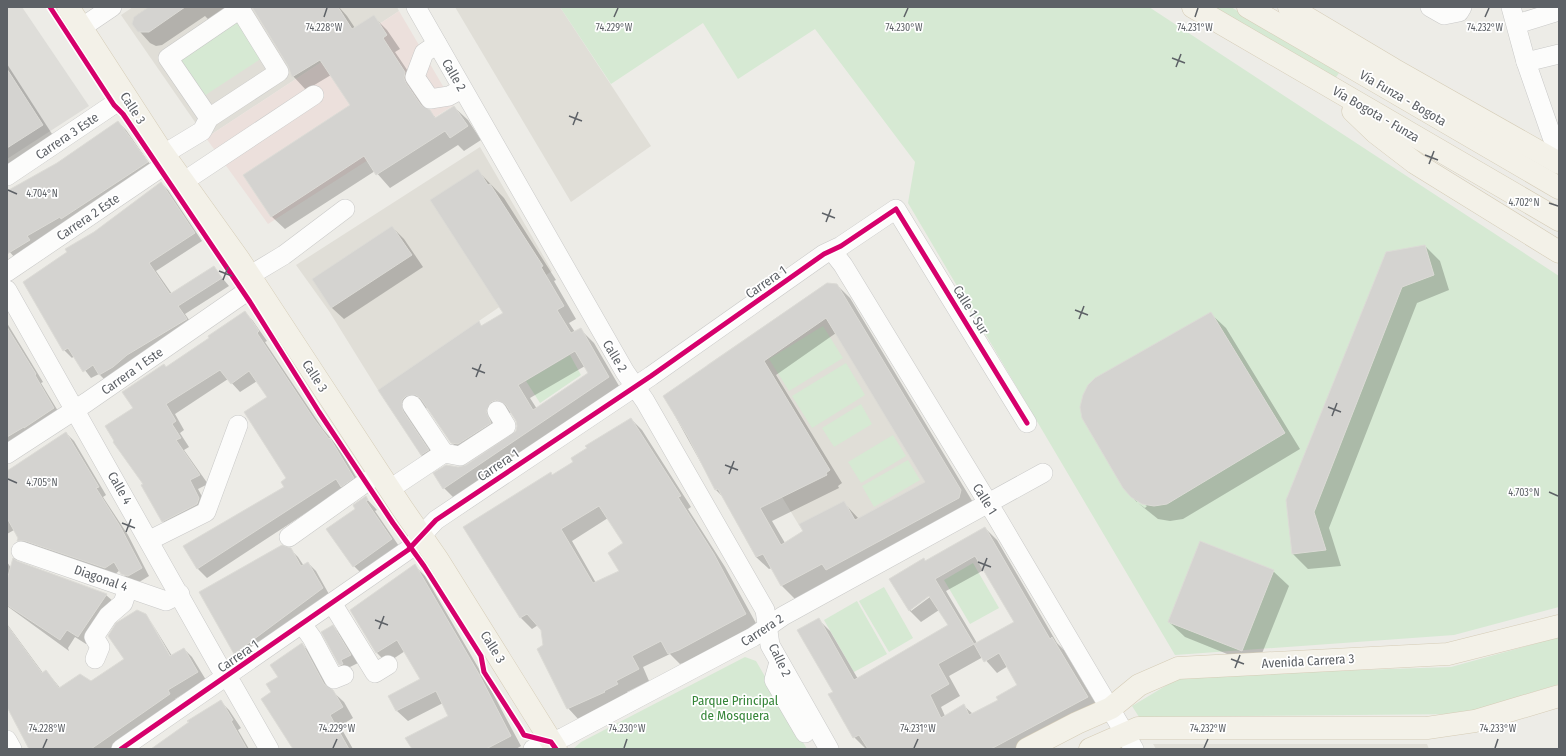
<svg xmlns="http://www.w3.org/2000/svg" width="1566" height="756" font-family="'Fira Sans Condensed',sans-serif">
  <style>
    .industrial { fill: #deddd9 }
    .education { fill: #e0ded7 }
    .medical { fill: #ece0dc }
    .green { fill: #d6e9d3 }
    .shadow { fill: #0003; fill-rule: evenodd }
    .building { fill: #d4d3d0; stroke: #dcdbd6; fill-rule: evenodd }
    .lines { fill: none; stroke-linecap: round; stroke-linejoin: round }
    .minor-casing { stroke: #c9c9c8; stroke-width: 20 }
    .major-casing { stroke: #d5ccb6; stroke-width: 23 }
    .minor { stroke: #fcfcfb; stroke-width: 19 }
    .major { stroke: #f3f1e8; stroke-width: 22 }
    .cycleway-casing { stroke: #fff; stroke-width: 8 }
    .cycleway { stroke: #d6006c; stroke-width: 5 }
    .ticks { fill: none; stroke: #5d6166; stroke-width: 1.5 }
    .labels { text-anchor: middle; dominant-baseline: central; stroke-width: 3.5; stroke-linejoin: round; paint-order: stroke }
    .street-label { font-size: 13px; fill: #5d6166; stroke: #fff }
    .park-label { font-size: 13px; fill: #358538; stroke: #fff }
    .ticks-label { font-size: 10px; text-anchor: middle; fill: #5d6166; stroke: #fff; stroke-width: 3.5; stroke-linejoin: round; paint-order: stroke }
  </style>
  <rect width="100%" height="100%" fill="#edece7"/>
  <path class="industrial" d="M7,7H22L89,106L7,159Z"/>
  <g class="education">
    <path d="M133,7H397L399,11L206,138L121,15Z"/>
    <path d="M455,7H560L651,146L571,202Z"/>
    <path d="M480,147L552,271L378,390L329,311L296,265Z"/>
    <path d="M827,283L837,284L961,490L959,498L826,570L782,497L707,365Z"/>
    <path d="M1153,744H1427L1429,749H1156Z"/>
  </g>
  <path class="medical" d="M399,11L454,105L268,224L206,138Z"/>
  <g class="green">
    <path d="M560,7H1149L1559,276V607L1454,635L1175,655L908,203L915,162L815,29L738,79L703,23L611,84Z"/>
    <path d="M1213,7H1231L1339,73L1334,80Z"/>
    <path d="M237,21L262,58L204,96L179,58Z"/>
    <path d="M823,326L843,358L789,391L769,359Z"/>
    <path d="M570,355L581,375L540,403L526,381Z"/>
    <path d="M846,363L865,395L812,428L792,396Z"/>
    <path d="M861,404L872,424L834,447L822,428Z"/>
    <path d="M893,435L906,456L861,483L848,462Z"/>
    <path d="M908,460L920,480L874,507L862,486Z"/>
    <path d="M973,563L999,608L970,624L944,580Z"/>
    <path d="M884,587L913,638L889,652L859,601Z"/>
    <path d="M857,601L887,654L854,672L824,620Z"/>
    <path d="M1559,637V684L1464,714L1139,717L1132,706L1182,676L1451,667Z"/>
    <path d="M745,657L756,661L807,749H573L581,742Z"/>
  </g>
  <g class="shadow">
    <path d="M149,7H232L210,21L205,16L162,45L156,46L150,43L133,24L137,15Z"/>
    <path d="M257,7H339L347,16L355,28L373,16L387,30L400,49L395,52L418,86L419,98L427,109L436,118L454,107L468,120L481,140L464,151L458,145L390,188L375,171L285,229L271,216L352,106L331,75L306,90L293,76L289,66Z"/>
    <path d="M7,64L54,137L7,167Z"/>
    <path d="M118,122L126,130L154,170L17,260L7,249V195L57,164Z"/>
    <path d="M478,171L504,198L556,280L554,281L576,319L569,323L575,332L581,330L594,343L622,391L457,501L444,488L458,468L466,466L516,432L518,426L517,420L511,413L504,415L465,456L451,442L428,408L420,409L441,464L435,468L421,455L380,390L478,323L482,326L504,313ZM585,366L589,373L537,409L530,398Z"/>
    <path d="M161,183L168,190L202,241L156,271L172,294L214,268L229,286L185,314L194,327L107,382L99,374L91,378L74,356L72,358L64,350L94,233Z"/>
    <path d="M392,227L404,239L423,267L344,319L332,308L313,279Z"/>
    <path d="M1425,246L1440,261L1449,290L1417,303L1329,528L1341,566L1308,569L1293,554L1287,500L1387,253Z"/>
    <path d="M837,285L850,298L974,504L795,599L782,586L772,568L769,569L756,557L722,496L716,490L664,396ZM836,333L926,482L859,519L844,503L805,532L785,543L772,521L839,488L838,486L842,483L776,375Z"/>
    <path d="M245,312L253,321L267,341L265,342L323,429L339,448L362,487L344,488L207,578L198,569L184,546L285,488L287,479L268,398L257,381L240,392L228,379L175,414L184,430L180,433L189,447L184,450L208,484L198,489L208,508L171,530L163,521L144,485L134,409L166,368L211,338Z"/>
    <path d="M1210,313L1226,328L1300,449L1183,519L1170,521L1158,519L1138,503L1145,508L1147,506L1137,500V502L1131,496Z"/>
    <path d="M7,323L43,382L41,383L61,416L7,450Z"/>
    <path d="M631,419L642,430L691,507L688,509L725,567L757,625L691,661L680,664L670,654L643,667L649,681L627,692L628,695L579,720L568,708L544,646L542,629L538,625L532,629L521,618L553,476L574,462ZM608,518L624,544L621,571L596,583L572,541Z"/>
    <path d="M66,433L74,441L106,495L103,497L128,535L149,576L136,584L130,582L120,570L113,576L28,548L20,540L14,530L7,534V472Z"/>
    <path d="M365,497L377,510L375,511L401,549L364,576L354,566Z"/>
    <path d="M985,528L997,540L1057,643L1064,650L1099,709L1025,749H866L854,737L835,693L818,619L830,631L858,679L949,626L939,610L921,622L909,610L924,560L926,562ZM984,570L1016,622L977,643L946,591ZM933,592L934,594L911,611V608ZM983,657L997,673L1008,666L1019,685L999,700L973,714L964,706L945,716L941,707L960,696L949,676Z"/>
    <path d="M290,549L298,557L304,566L308,563L316,571L330,596L242,661L235,653Z"/>
    <path d="M7,562L44,615L106,595L114,602L86,644L75,637L68,648L69,651L7,606Z"/>
    <path d="M415,566L425,576L489,686L521,746L516,749H413L449,716L443,703L408,721L397,711L389,696L422,679L405,651L387,663L377,653L351,611Z"/>
    <path d="M1273,571L1289,586L1257,666L1185,637L1169,622Z"/>
    <path d="M145,615L149,619H147L171,661L173,660L150,620L172,656L184,649L192,657L206,680L175,699L177,702L110,749H31L7,703V624L43,673L46,671L61,689L91,682L125,660Z"/>
    <path d="M333,626L340,634L358,663L348,668V672L340,665Z"/>
    <path d="M302,644L312,655L331,690L344,702L353,718L340,726L353,749H295L273,692L279,677Z"/>
    <path d="M221,702L229,710L241,728L238,730L249,749H175Z"/>
  </g>
  <g class="building">
    <path d="M149,7H185L149,32H138L132,24L134,17Z"/>
    <path d="M252,7H338L352,29L374,15L387,35L383,38L405,72L404,78L406,83L421,105L430,110L435,118L454,106L468,126L450,138L445,131L376,175L364,156L271,217L243,175L350,105L320,60L292,77L288,66Z"/>
    <path d="M7,69L43,125L7,148Z"/>
    <path d="M118,121L148,162L61,219L60,217L27,236L30,240L7,254V191L57,163Z"/>
    <path d="M478,169L488,185L490,184L543,266L541,267L564,306L557,310L571,333L581,328L609,377L443,489L433,473L446,465L458,467L466,465L516,431L517,426L516,421L506,405L497,400L491,402L486,411L491,423L458,444L451,443L421,399L416,395L406,396L402,400L403,411L429,450L421,455L378,390L479,321L481,326L503,313L430,200ZM575,351L588,373L533,410L518,385Z"/>
    <path d="M161,182L195,233L149,263L170,294L214,266L222,278L178,306L187,319L127,355L113,367L99,375L93,365L83,372L68,348L63,351L23,282L67,252L65,249L94,232Z"/>
    <path d="M392,226L412,255L331,308L312,279Z"/>
    <path d="M1425,245L1434,275L1402,287L1314,512L1326,550L1292,554L1286,500L1386,252Z"/>
    <path d="M827,283L837,284L961,490L959,498L826,570L822,564L781,586L763,554L756,557L718,489L715,490L688,437L663,396ZM826,318L925,482L855,520L844,501L799,524L803,531L781,545L760,508L827,475L826,473L830,470L764,361Z"/>
    <path d="M245,311L259,331L257,333L314,419L329,439L330,438L354,478L341,487L336,479L197,569L183,546L284,487L281,482L286,478L244,412L267,397L249,371L231,384L220,370L166,404L176,421L172,424L181,438L176,440L200,475L190,480L199,498L197,504L162,522L141,485L143,484L113,442L114,441L105,426L133,408L122,392L164,364L166,367L209,338L208,336Z"/>
    <path d="M1211,312L1285,433L1167,504L1154,506L1142,504L1131,497L1123,488L1082,418L1080,407L1083,395L1088,385L1095,378Z"/>
    <path d="M7,327L36,374L35,375L54,408L24,428V427L7,437Z"/>
    <path d="M631,418L681,496L678,497L714,554L746,614L679,650L668,654L661,641L632,656L639,669L616,681L618,684L604,691L605,692L567,709L537,649L543,645L541,630L527,614L520,618L463,527L551,472L552,475L573,462L571,458L587,448L585,446ZM599,506L623,543L608,553L619,571L593,583L561,529Z"/>
    <path d="M66,432L99,487L96,488L120,526L142,568L128,576L121,574L114,562L105,568L25,541H17L18,538L7,518V471Z"/>
    <path d="M366,496L368,500L366,501L392,539L353,567L326,529L355,509L353,505Z"/>
    <path d="M985,527L1050,639L1052,637L1088,697L991,749H868L859,735L853,738L828,694L833,692L797,630L819,618L854,680L948,625L929,596L909,611L889,579L924,558L925,561ZM975,556L1014,622L974,644L935,579ZM974,644L984,662L999,653L1017,685L996,697L998,700L969,715L964,704L941,718L930,695L949,684L938,664Z"/>
    <path d="M1200,541L1274,570L1242,651L1168,622Z"/>
    <path d="M282,545L291,548L301,566L308,562L323,588L234,654L199,592Z"/>
    <path d="M13,558L17,561L107,594L78,637L67,630L60,640L7,605V580Z"/>
    <path d="M415,564L479,674L511,736L486,749H412L405,738L448,716L436,691L396,711L388,696L420,679L397,640L376,653L350,610Z"/>
    <path d="M137,610L146,614L170,656L184,648L198,672L168,690L170,694L91,749H29L7,707V625L42,673L46,670L59,688L80,674L91,681L124,659L108,636L116,623Z"/>
    <path d="M333,625L351,655L341,660L343,664L339,665L321,632Z"/>
    <path d="M302,643L324,684L333,690L343,707L330,715L349,749H293L261,699L271,692L266,684L278,677L270,665Z"/>
    <path d="M221,700L233,720L231,721L247,749H151L189,722L187,721Z"/>
  </g>
  <g class="lines">
    <defs>
      <g id="minor">
        <path d="M416,7L625,372L645,401L765,610L770,645L829,749"/>
        <path d="M1430,7L1444,15L1459,12L1462,7"/>
        <path d="M1511,7L1526,62L1552,137L1559,145"/>
        <path d="M1517,24L1559,11"/>
        <path d="M81,28L112,7"/>
        <path d="M437,44L424,53L415,77L430,99L449,96L462,89"/>
        <path d="M1526,62L1559,54"/>
        <path d="M164,154L202,131L209,118L279,72L240,9L168,58L209,118"/>
        <path d="M7,176L126,96"/>
        <path d="M183,182L314,95"/>
        <path d="M832,251L843,265L996,516L1134,749"/>
        <path d="M7,272L169,162"/>
        <path d="M249,276L284,255L345,209"/>
        <path d="M7,290L219,666L233,686L269,749"/>
        <path d="M412,405L444,453"/>
        <path d="M7,454L87,402L256,285"/>
        <path d="M390,489L444,453L460,456L506,426L497,411"/>
        <path d="M289,537L379,473"/>
        <path d="M150,540L206,512L238,425"/>
        <path d="M21,551L166,601L180,594"/>
        <path d="M332,603L375,673L388,665"/>
        <path d="M302,624L312,638L334,679L344,675"/>
        <path d="M95,659L100,647L94,637L108,616L123,603L128,588"/>
        <path d="M779,662L774,680L805,733"/>
        <path d="M7,740L12,749"/>
        <path d="M121,749L408,550L436,520L651,376L824,254L841,246L896,209L1027,423"/>
        <path d="M533,749L564,737L753,637L783,616L1043,473"/>
      </g>
      <g id="major">
        <path d="M68,7L162,152L240,261L402,508L438,560L556,749"/>
        <path d="M1193,7L1559,220"/>
        <path d="M1248,7L1559,188"/>
        <path d="M1289,7L1393,69L1559,163"/>
        <path d="M1353,111L1376,133L1415,163L1559,252"/>
        <path d="M1027,749L1077,723L1111,708L1139,685L1178,668L1448,654L1559,626"/>
        <path d="M1090,749L1138,728H1427L1475,721L1559,696"/>
      </g>
    </defs>
    <use href="#minor" class="minor-casing"/>
    <use href="#major" class="major-casing"/>
    <use href="#minor" class="minor"/>
    <use href="#major" class="major"/>
    <defs>
      <g id="cycleway">
        <path d="M50,7L114,105L123,114L250,302L319,412L393,523L424,566L481,656L484,672L520,728L524,735L551,742L556,749"/>
        <path d="M121,749L408,550L436,520L651,376L824,254L841,246L896,209L1027,423"/>
      </g>
    </defs>
    <use href="#cycleway" class="cycleway-casing"/>
    <use href="#cycleway" class="cycleway"/>
  </g>
  <path class="ticks" d="M324,17L327,8M614,17L618,8M904,17L908,8M1195,17L1198,8M1485,17L1489,8M1172,58L1185,63M1176,67L1181,54M569,116L582,121M573,125L578,112M1425,155L1438,160M1429,164L1434,151M8,190L17,194M1549,203L1558,206M822,213L835,218M826,222L831,209M219,271L232,276M223,280L228,267M1075,310L1088,315M1079,319L1084,306M472,368L485,373M476,377L481,364M1328,407L1341,412M1332,416L1337,403M725,465L738,470M729,474L734,461M8,479L17,483M1549,492L1558,496M122,523L135,528M126,532L131,519M978,562L991,567M982,571L987,558M375,620L388,625M379,629L384,616M1231,659L1244,664M1235,668L1240,655M43,748L47,739M333,748L337,739M624,748L627,739M914,748L918,739M1204,748L1208,739M1495,748L1498,739"/>
  <g class="labels">
    <g class="street-label">
      <text transform="translate(454 75) rotate(60)">Calle 2</text>
      <text transform="translate(1403 98) rotate(30)">Vía Funza - Bogota</text>
      <text transform="translate(133 108) rotate(57)">Calle 3</text>
      <text transform="translate(1376 114) rotate(30)">Vía Bogota - Funza</text>
      <text transform="translate(67 136) rotate(-34)">Carrera 3 Este</text>
      <text transform="translate(88 217) rotate(-34)">Carrera 2 Este</text>
      <text transform="translate(766 282) rotate(-35)">Carrera 1</text>
      <text transform="translate(971 310) rotate(58)">Calle 1 Sur</text>
      <text transform="translate(615 356) rotate(59)">Calle 2</text>
      <text transform="translate(132 371) rotate(-35)">Carrera 1 Este</text>
      <text transform="translate(315 376) rotate(57)">Calle 3</text>
      <text transform="translate(498 465) rotate(-34)">Carrera 1</text>
      <text transform="translate(120 488) rotate(60)">Calle 4</text>
      <text transform="translate(985 499) rotate(58)">Calle 1</text>
      <text transform="translate(101 578) rotate(19)">Diagonal 4</text>
      <text transform="translate(762 630) rotate(-33)">Carrera 2</text>
      <text transform="translate(493 647) rotate(58)">Calle 3</text>
      <text transform="translate(238 656) rotate(-35)">Carrera 1</text>
      <text transform="translate(780 660) rotate(64)">Calle 2</text>
      <text transform="translate(1308 661) rotate(-3)">Avenida Carrera 3</text>
    </g>
    <g class="park-label">
      <text x="735" y="700">Parque Principal<tspan x="735" dy="15">de Mosquera</tspan></text>
    </g>
  </g>
  <g class="ticks-label">
    <text x="324" y="31">74.228°W</text>
    <text x="614" y="31">74.229°W</text>
    <text x="904" y="31">74.230°W</text>
    <text x="1195" y="31">74.231°W</text>
    <text x="1485" y="31">74.232°W</text>
    <text x="42" y="197">4.704°N</text>
    <text x="1524" y="206">4.702°N</text>
    <text x="42" y="486">4.705°N</text>
    <text x="1524" y="496">4.703°N</text>
    <text x="47" y="732">74.228°W</text>
    <text x="337" y="732">74.229°W</text>
    <text x="627" y="732">74.230°W</text>
    <text x="918" y="732">74.231°W</text>
    <text x="1208" y="732">74.232°W</text>
    <text x="1498" y="732">74.233°W</text>
  </g>
  <rect width="1566" height="756" fill="none" stroke="#5d6166" stroke-width="16"/>
</svg>
